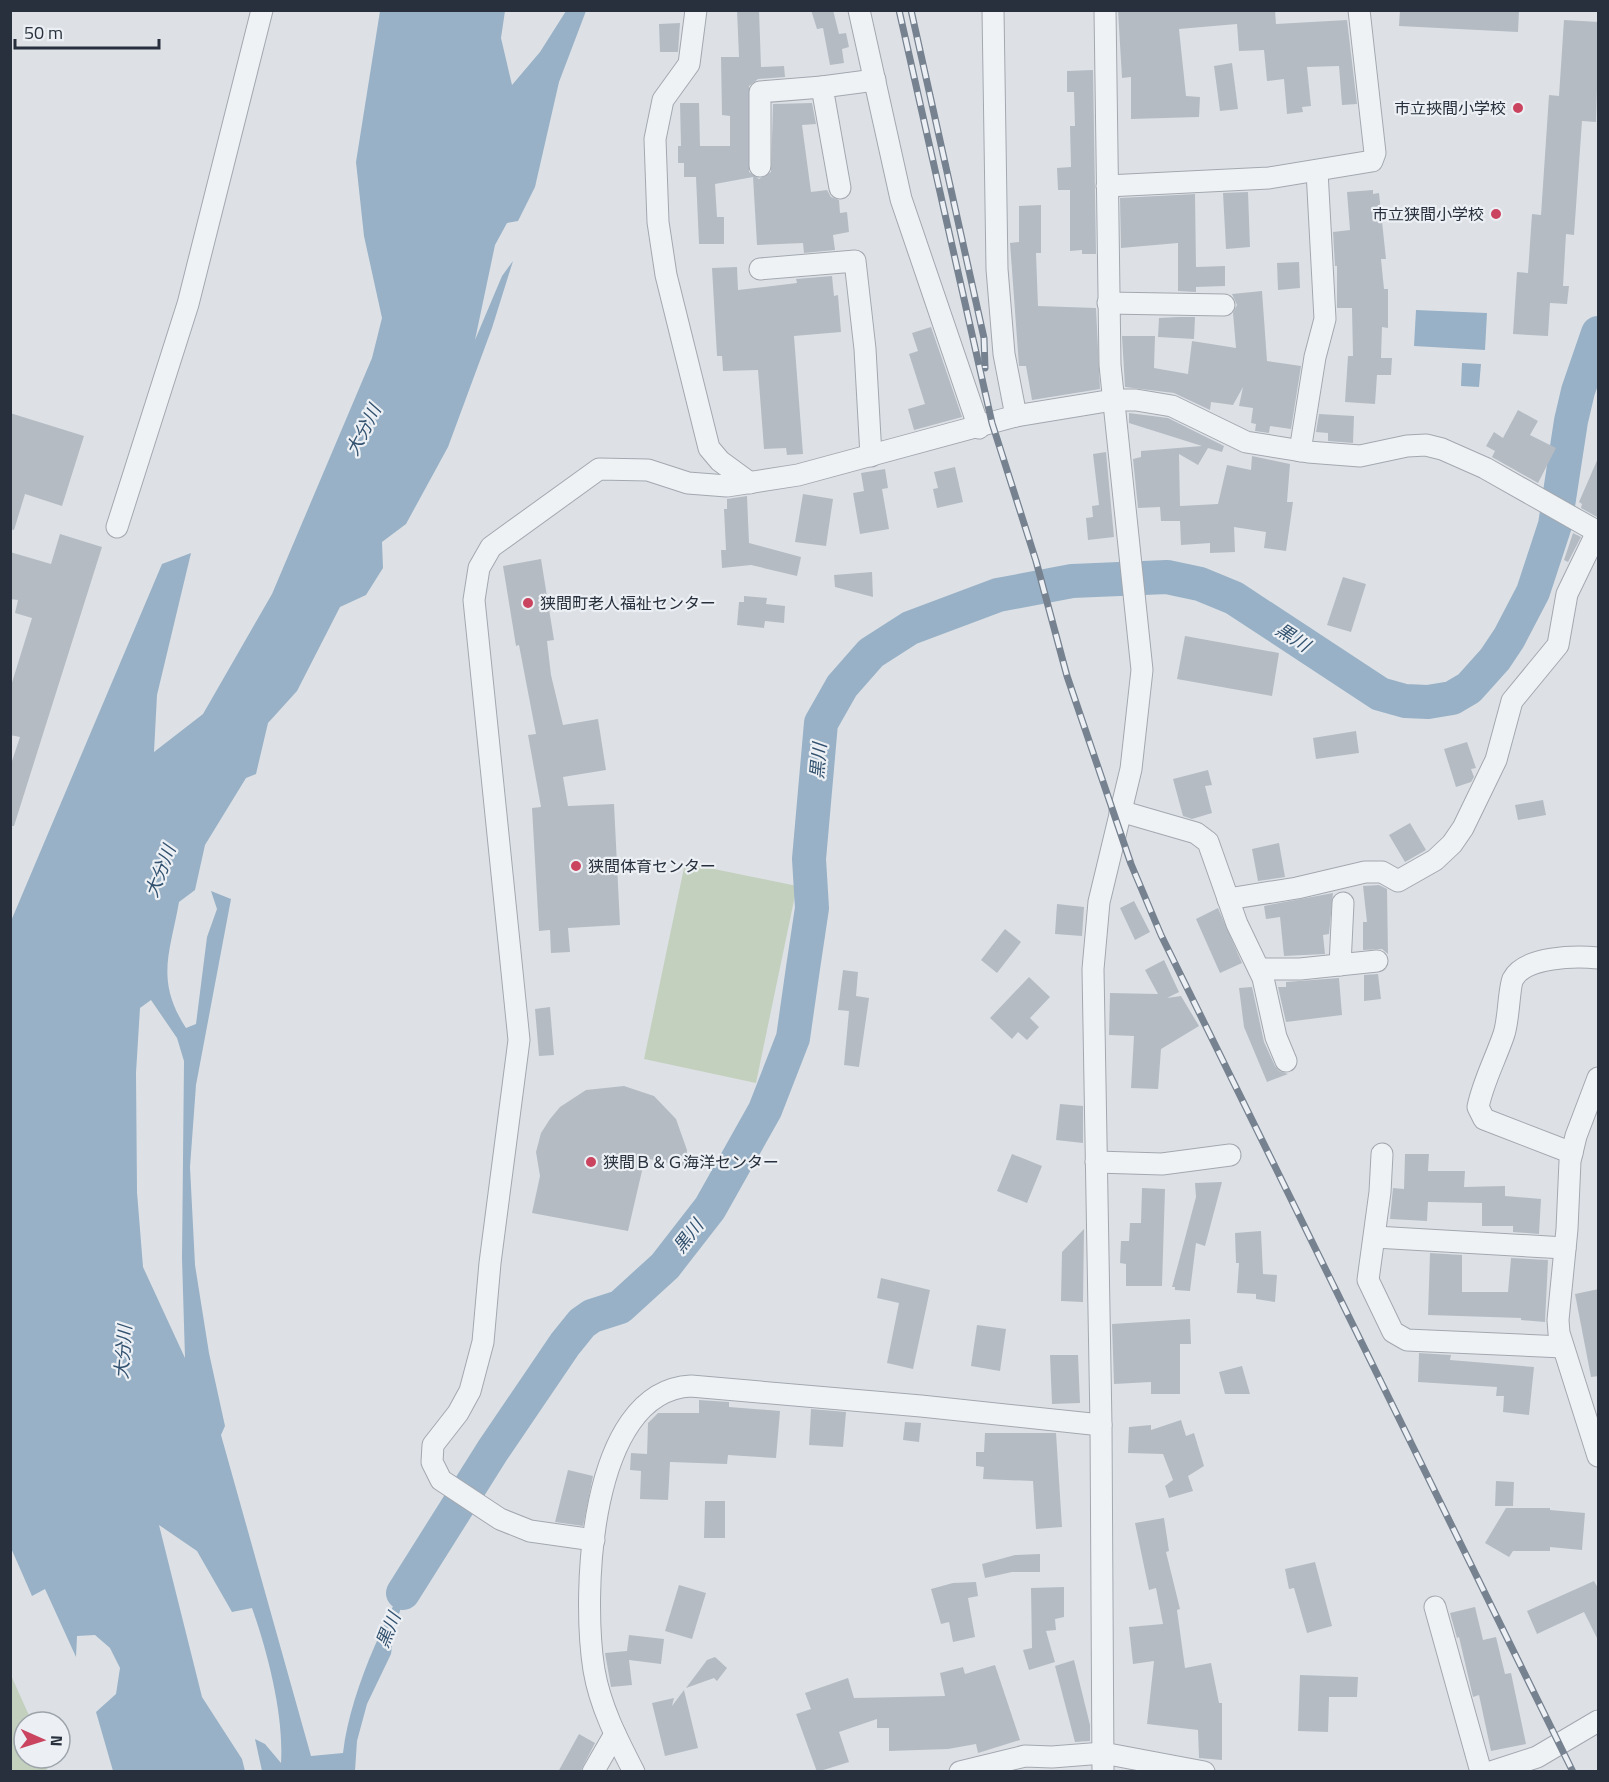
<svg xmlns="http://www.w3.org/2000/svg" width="1609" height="1782" font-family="'Titillium Web','Noto Sans JP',sans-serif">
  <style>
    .green { fill: #c4d0be }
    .water { fill: #98b1c6; fill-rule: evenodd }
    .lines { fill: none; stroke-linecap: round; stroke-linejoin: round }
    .river { stroke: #98b1c6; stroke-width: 34 }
    .building { fill: #b4bbc3 }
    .minor-casing { stroke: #a3a8b0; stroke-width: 23 }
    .minor { stroke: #eff2f5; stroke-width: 21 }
    .rail-casing { stroke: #778290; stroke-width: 7 }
    .rail { stroke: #ecf0f4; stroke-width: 4.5; stroke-dasharray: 14; stroke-linecap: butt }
    .poi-dot { fill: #ca445f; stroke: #ecf0f4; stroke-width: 2 }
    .labels { text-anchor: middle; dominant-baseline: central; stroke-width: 4.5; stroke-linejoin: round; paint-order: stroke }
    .poi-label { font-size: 16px; fill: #27303c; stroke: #ecf0f4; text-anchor: start }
    .water-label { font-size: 18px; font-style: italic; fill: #32516f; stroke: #ecf0f4 }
  </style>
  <rect width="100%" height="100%" fill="#dde1e6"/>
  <g class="green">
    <path d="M685,863L797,886L756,1083L644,1059Z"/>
    <path d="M10,1673L32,1722H24V1758H48L51,1764L45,1771H11Z"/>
  </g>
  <g class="water">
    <path d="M380,11H505L501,38L512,85L540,52L566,11H586L559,82L535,187L518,221L507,223L495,245L475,340L502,276L513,261L492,328L448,447L406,524L382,542L383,568L366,595L340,607L297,691L268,723L256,774L246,778L205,845L195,890L179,902C170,953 155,980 186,1028L196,1024L207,937L217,909L211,891L231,899L196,1085L190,1167L195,1265L209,1353L225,1426L221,1435L311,1756L343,1753C351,1685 392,1605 425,1546L427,1558L402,1604L394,1631L391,1654L367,1704L357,1741L355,1771H262L255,1739L265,1744L281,1763C284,1716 268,1653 252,1608L232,1612L197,1551L159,1525L202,1697L242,1759L245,1771H113L96,1712L116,1694L120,1668L110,1648L95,1635L77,1636L76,1657L45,1589L32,1596L11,1548V921L162,564L191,553L157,695L154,752L203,714L272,594L372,358L382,318L364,236L356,162ZM151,1000L177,1038L184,1061L182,1258L185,1358L143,1267L137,1192L136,1073L140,1008Z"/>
    <path d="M1416,310L1487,313L1485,350L1414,346Z"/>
    <path d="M1462,363L1481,364L1479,387L1461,386Z"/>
  </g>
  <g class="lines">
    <path class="river" d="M403,1593L493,1450L565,1344L582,1323L592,1316L620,1307L665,1266L710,1208L765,1110L793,1038L803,968L812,908L809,859L821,723L842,686L871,653L910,628L998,595L1072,581L1167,577L1200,584L1234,598L1380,694L1405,701L1428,702L1452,698L1469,688L1495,659L1509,638L1533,592L1555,525L1571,421L1578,391L1598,333"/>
  </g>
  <g class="building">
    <path d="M737,10H759L761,67L784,66L785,77L758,79L749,86V172L759,179L771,172L773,104L812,103L816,124L802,125L811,192L827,190L831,197L839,200L840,213L847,212L849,232L833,235L835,250L804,253L803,243L757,245L753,177L715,184L717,217H724V244H699L696,177H684V163H678V146H681L680,103H699L700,146H730V116L722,115L721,57H739Z"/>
    <path d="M811,10H833L839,34L846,33L849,47L842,49L844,63L830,65L823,28L817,29Z"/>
    <path d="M1118,10H1275L1276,24L1347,20L1357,104L1342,105L1339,66L1307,67L1311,106L1302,107L1303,112L1287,114L1284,79L1267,81L1264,50L1239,51L1237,24L1179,29L1186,96L1200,97L1199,117L1131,119V77L1122,78Z"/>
    <path d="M1400,10H1519L1518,32L1399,26Z"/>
    <path d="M1564,20L1599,22L1596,122L1582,121L1574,235L1566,234L1563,286H1569L1567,304L1550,303L1548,336L1513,334L1517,272L1528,273L1532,214L1541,215L1549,95L1559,96Z"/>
    <path d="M680,23L678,52H660L659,24Z"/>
    <path d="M1232,63L1238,109L1220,111L1214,66Z"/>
    <path d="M1093,70L1096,254H1082V250L1070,251V190H1058L1057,168L1071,167L1070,126H1075L1074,92H1067V71Z"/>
    <path d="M1373,190V194L1379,193L1386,259H1381L1384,289H1388V328L1382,327L1381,358H1392L1391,375H1377L1375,404L1345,402L1348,356H1353L1352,308H1337V266H1335L1333,232L1350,230L1347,192Z"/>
    <path d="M1248,192L1250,247L1226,249L1223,193Z"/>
    <path d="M1195,194L1196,267L1225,266V286L1196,287V292L1178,291V243L1121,248L1120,198Z"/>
    <path d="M1041,205V253H1036L1038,306L1096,308L1100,389L1032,400L1026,366H1019L1010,243L1019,242V206Z"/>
    <path d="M1299,262L1300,288L1278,290L1277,263Z"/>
    <path d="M737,267L738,290L797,283L796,279L832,276L834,296L838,295L841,332L794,336L803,454L787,455L786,448L764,449L758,370L723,371L722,356H717L712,268Z"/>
    <path d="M1262,291L1267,361L1301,366L1291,429L1270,426L1269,433L1255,431L1256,424L1251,423L1253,408L1239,406L1243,387L1233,405L1211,402L1210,410L1174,393L1125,387L1122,336H1155L1154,368L1188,374L1192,341L1236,348L1233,313L1237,305L1232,294Z"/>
    <path d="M1178,317H1195L1194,339L1158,337L1159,318Z"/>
    <path d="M931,327L962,417L914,430L908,409L925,404L909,354L918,351L912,333Z"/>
    <path d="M1518,410L1538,421L1530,435L1556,448L1538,483L1492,457L1495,451L1486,446L1494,432L1503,438Z"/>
    <path d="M10,413L84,436L62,506L25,494L14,530L10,529Z"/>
    <path d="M1129,413L1168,418L1224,446L1222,452L1208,448L1198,465L1179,454L1180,506L1218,504L1227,465L1251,470L1252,456L1290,464L1287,502H1293L1286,551L1264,548L1266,532L1234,527L1235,552L1210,553V543L1181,545L1180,521H1161L1160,507L1138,508L1133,459L1141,457V451L1202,446L1129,423Z"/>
    <path d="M1319,414L1354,416L1353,443L1328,441V433L1316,432Z"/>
    <path d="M1106,452L1114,537L1088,540L1086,518L1093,517L1092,506L1099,505L1093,454Z"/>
    <path d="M1599,456V511L1597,517L1581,508L1582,504L1579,502Z"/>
    <path d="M955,467L963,502L937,508L933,489L938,488L934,472Z"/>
    <path d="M885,469L888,488L882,489L889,529L860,534L853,493L864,491L861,473Z"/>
    <path d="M803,494L833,499L826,546L795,542Z"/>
    <path d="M747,496L749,543L801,557L797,576L751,565L722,568L721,550H726L724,509H727V499Z"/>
    <path d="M1573,533L1581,537L1568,562L1564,560Z"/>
    <path d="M60,534L102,547L14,826H10V767L20,737L10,735V689L32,618L15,613L18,600L10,599V552L51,564Z"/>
    <path d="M541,559L554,640L547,641L551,675L563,725L598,719L606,770L563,777L568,806L614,804L620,925L568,928L570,952L551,953L550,930L539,931L532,808L541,807L528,735L536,734L519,645L516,646L503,566Z"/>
    <path d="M872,572L873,597L835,587L834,575Z"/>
    <path d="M1343,577L1366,584L1351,632L1327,625Z"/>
    <path d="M744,596L767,598L766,604L785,606L784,623L765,621L764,628L737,625L739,602H744Z"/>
    <path d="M1185,636L1279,653L1272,696L1177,679Z"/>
    <path d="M1356,731L1359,753L1316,759L1313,738Z"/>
    <path d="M1467,742L1476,768L1471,769L1474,777L1471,782L1456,787L1444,749Z"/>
    <path d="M1208,770L1212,785L1205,786L1212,813L1192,819L1183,816L1173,779Z"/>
    <path d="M1543,800L1546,815L1518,820L1515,805Z"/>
    <path d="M1410,823L1426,850L1405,862L1389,835Z"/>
    <path d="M1279,843L1285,877L1258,881L1252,849Z"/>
    <path d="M1379,885L1387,889L1388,954L1382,949L1363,950V922H1367L1363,886Z"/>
    <path d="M1333,893L1329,934L1323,935L1325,954L1284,956L1280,917L1266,919L1264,906Z"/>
    <path d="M1134,901L1150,932L1135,940L1120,908Z"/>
    <path d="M1057,904L1084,907L1082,936L1055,934Z"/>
    <path d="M1218,908L1242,963L1220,973L1196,919Z"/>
    <path d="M1005,929L1021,942L997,973L981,960Z"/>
    <path d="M1164,960L1179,992L1167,998L1181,996L1199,1026L1161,1049L1158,1089L1131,1088L1134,1036L1109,1035L1110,993L1158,994L1145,970Z"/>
    <path d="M843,970L858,972L856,996L869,998L859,1067L844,1065L849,1011L838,1010Z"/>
    <path d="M1378,974L1381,999L1364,1001V975Z"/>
    <path d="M1029,977L1050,997L1030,1018L1039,1027L1027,1040L1018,1032L1012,1039L990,1018Z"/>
    <path d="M1339,978L1342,1015L1286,1022L1278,987H1286V982Z"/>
    <path d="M1252,987L1264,1042L1275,1066L1279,1071L1288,1074L1267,1082L1244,1027L1239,988Z"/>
    <path d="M550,1007L554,1055L539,1056L535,1009Z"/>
    <path d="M624,1086L654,1096L676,1119L687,1150L686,1167L645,1158L628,1231L532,1213L540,1176L536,1152L541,1133L550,1119L560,1107L586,1090Z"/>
    <path d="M1060,1104L1083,1106V1143L1056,1140Z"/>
    <path d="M1012,1154L1042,1166L1027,1203L997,1191Z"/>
    <path d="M1405,1154H1429L1428,1171H1465L1464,1187L1505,1186V1196L1541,1199L1539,1234L1513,1232V1226H1482V1203L1428,1202L1427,1221L1390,1219L1393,1188L1404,1189Z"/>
    <path d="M1222,1182L1205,1246L1196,1243L1190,1291L1175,1290V1287H1172L1196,1197L1195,1183Z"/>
    <path d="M1142,1188L1165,1189L1162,1286H1126V1264L1120,1263L1121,1241H1129L1130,1223H1141Z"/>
    <path d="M1084,1229L1083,1302L1061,1301L1062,1252Z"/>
    <path d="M1261,1231L1263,1274L1277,1275L1275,1302L1256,1299V1294L1237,1293L1239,1263H1236L1235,1233Z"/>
    <path d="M1430,1253L1462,1255V1292H1508L1511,1258L1548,1260L1545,1322L1521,1320V1318L1428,1315Z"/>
    <path d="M881,1278L930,1290L913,1369L887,1363L899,1303L877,1298Z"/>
    <path d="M1599,1289V1376L1591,1377L1575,1294Z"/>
    <path d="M1190,1319L1191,1344H1180V1394H1151V1382L1114,1384L1112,1324Z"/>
    <path d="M977,1325L1006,1329L1000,1371L971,1366Z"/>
    <path d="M1419,1353L1451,1355L1450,1360L1534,1367L1529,1415L1503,1412L1504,1396H1496L1497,1387L1418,1382Z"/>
    <path d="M1050,1355H1078L1080,1403L1052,1404Z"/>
    <path d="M1242,1366L1250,1394H1225L1219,1372Z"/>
    <path d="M699,1400L729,1402V1407L780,1411L776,1458L728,1455L727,1464L670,1462L668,1500L640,1499L641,1471L630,1470L631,1453L647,1454L648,1423L658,1413H699Z"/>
    <path d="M811,1409L846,1412L843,1447L809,1445Z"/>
    <path d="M1181,1420L1186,1436L1194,1433L1204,1466L1188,1476L1193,1491L1169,1498L1165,1486L1173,1480L1163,1454L1128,1453L1129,1427L1151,1425V1430Z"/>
    <path d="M905,1422L921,1423L919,1442L903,1440Z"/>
    <path d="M985,1433H1056L1062,1527L1036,1529L1033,1481L983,1479L984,1467L976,1466V1452H984Z"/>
    <path d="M568,1470L593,1476L583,1526L555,1522Z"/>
    <path d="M1496,1481L1514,1482L1513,1506H1495Z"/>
    <path d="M705,1501H725V1538H704Z"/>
    <path d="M1506,1508H1550V1510L1585,1513L1582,1550L1550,1547V1551H1513L1509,1557L1485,1543Z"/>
    <path d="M1164,1518L1169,1551L1166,1552L1180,1609L1177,1610L1185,1668L1211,1663L1219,1703H1222V1760L1199,1758L1198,1730L1147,1724L1154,1661L1133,1664L1129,1627L1163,1624L1156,1588L1149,1590L1135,1523Z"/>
    <path d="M1040,1554V1572H1012L985,1578L982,1564L1015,1555Z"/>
    <path d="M1315,1562L1332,1626L1307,1633L1294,1588L1289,1589L1285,1569Z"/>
    <path d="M1594,1581L1599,1590V1642L1584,1612L1537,1634L1527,1611Z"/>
    <path d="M976,1582L978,1596L968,1598L975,1637L953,1642L949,1622L941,1624L931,1589L953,1583Z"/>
    <path d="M679,1585L706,1593L692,1639L665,1631Z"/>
    <path d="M1064,1587V1617L1055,1619L1056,1630L1046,1631L1055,1662L1029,1670L1023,1650L1032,1648L1031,1588Z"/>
    <path d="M1475,1607L1483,1640L1496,1637L1505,1674L1511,1673L1526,1744L1491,1751L1479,1695L1473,1697L1459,1637L1457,1638L1450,1613Z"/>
    <path d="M629,1635L664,1639L661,1664L629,1660L632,1685L611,1687L605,1653L627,1651Z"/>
    <path d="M715,1657L727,1668L717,1681L714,1678L686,1688L707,1660Z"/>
    <path d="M1074,1660L1090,1725V1741L1075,1742L1055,1666Z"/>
    <path d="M995,1665L1020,1740L978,1753L976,1744L948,1749L889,1751V1728H877V1719L839,1732L849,1762L817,1772L796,1714L811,1709L805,1693L848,1678L854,1698L945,1696L940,1673L963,1667L965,1674Z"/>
    <path d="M1300,1675L1358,1677L1357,1697H1329L1328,1732L1298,1731Z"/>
    <path d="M684,1690L698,1748L665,1756L652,1703L674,1698L672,1706Z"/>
    <path d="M579,1734L595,1743L580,1772H558Z"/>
  </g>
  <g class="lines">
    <defs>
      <g id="minor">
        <path d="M696,10L689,64L663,100L655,139L658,222L666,275L709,448L720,461L750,483"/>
        <path d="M859,10L901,199L979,428"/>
        <path d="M993,10L997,269L1004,354L1016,416"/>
        <path d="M760,166V92L822,87"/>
        <path d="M1107,186L1269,178L1372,161L1375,153L1359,10"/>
        <path d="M840,188L822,87L875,80"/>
        <path d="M760,269L855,261L865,349L871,456"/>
        <path d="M1108,303L1224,305"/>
        <path d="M1300,451L1315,357L1325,319L1317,171"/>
        <path d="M117,527L188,304L262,10"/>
        <path d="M1120,811L1196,833L1208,842L1237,924L1263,978L1276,1037L1286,1061"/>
        <path d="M1228,899L1297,888L1365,872H1382L1398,881L1435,860L1452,844L1463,828L1496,760L1512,701L1558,645L1567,594L1598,530"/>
        <path d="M1340,965L1343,903"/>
        <path d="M1259,969H1300L1377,961"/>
        <path d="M1598,1078L1576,1136L1570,1161L1567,1229L1558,1320L1559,1333L1598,1456"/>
        <path d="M1572,1153L1484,1119L1478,1107C1483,1082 1496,1058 1504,1034C1509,1019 1509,986 1513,979C1525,956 1576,956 1598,958"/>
        <path d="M1382,1154L1380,1192L1368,1280L1393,1332L1407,1340L1563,1347"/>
        <path d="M1096,1162L1162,1164L1230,1155"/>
        <path d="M1375,1237L1565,1248"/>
        <path d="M594,1540L530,1531L500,1519L441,1480L432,1462L433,1445L458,1413L470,1391L483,1342L490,1263L519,1040L474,600L479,568L491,547L599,469L648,470L688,483L727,486L798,475L1016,416L1113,400H1136L1172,406L1246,442L1308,452L1360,456L1407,446L1426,445L1442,449L1485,468L1598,532"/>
        <path d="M1435,1607L1481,1772"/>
        <path d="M593,1772L615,1734"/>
        <path d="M634,1772C617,1739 600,1706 594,1670C582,1596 588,1391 691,1386L921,1406L1101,1425"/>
        <path d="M960,1772L1025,1756L1052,1757L1103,1753L1204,1772"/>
        <path d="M1103,1772L1101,1425L1093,969L1099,902L1131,769L1142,670L1110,365L1105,10"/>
        <path d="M1491,1772L1537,1757L1598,1721"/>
      </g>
    </defs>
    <use href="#minor" class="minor-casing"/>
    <use href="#minor" class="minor"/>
    <defs>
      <g id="rail">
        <path d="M899,10L992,423L1036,561L1067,676L1131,864L1161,935L1573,1772"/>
        <path d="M911,10L984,338L985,368"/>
      </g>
    </defs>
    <use href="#rail" class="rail-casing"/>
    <use href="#rail" class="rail"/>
  </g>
  <g class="poi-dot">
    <circle cx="1518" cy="108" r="6"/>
    <circle cx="1496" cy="214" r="6"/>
    <circle cx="528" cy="603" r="6"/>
    <circle cx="576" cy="866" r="6"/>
    <circle cx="591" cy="1162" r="6"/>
  </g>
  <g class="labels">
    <g class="poi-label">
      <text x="1506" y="108" text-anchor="end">市立挾間小学校</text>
      <text x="1484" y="214" text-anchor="end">市立狭間小学校</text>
      <text x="540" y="603">狭間町老人福祉センター</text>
      <text x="588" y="866">狭間体育センター</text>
      <text x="603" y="1162">狭間Ｂ＆Ｇ海洋センター</text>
    </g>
    <g class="water-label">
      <text transform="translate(363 430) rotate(-63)">大分川</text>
      <text transform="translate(1293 637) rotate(33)">黒川</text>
      <text transform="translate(818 761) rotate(-85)">黒川</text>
      <text transform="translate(160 871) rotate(-69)">大分川</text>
      <text transform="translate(688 1236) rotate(-52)">黒川</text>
      <text transform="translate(123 1352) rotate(-86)">大分川</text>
      <text transform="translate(388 1630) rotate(-68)">黒川</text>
    </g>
  </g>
  <rect width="1609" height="1782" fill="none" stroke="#27303c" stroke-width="24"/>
  <g transform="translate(42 1740) rotate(93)"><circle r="28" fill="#ecf0f4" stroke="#9da3aa" stroke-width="1.5"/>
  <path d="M0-4.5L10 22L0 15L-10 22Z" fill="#ca445f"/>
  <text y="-9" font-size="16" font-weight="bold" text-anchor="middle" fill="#27303c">N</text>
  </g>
  <path d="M15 39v9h144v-9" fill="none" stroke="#27303c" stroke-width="3"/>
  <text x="24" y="39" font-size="18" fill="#27303c" stroke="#ecf0f4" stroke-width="4.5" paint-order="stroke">50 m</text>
</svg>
